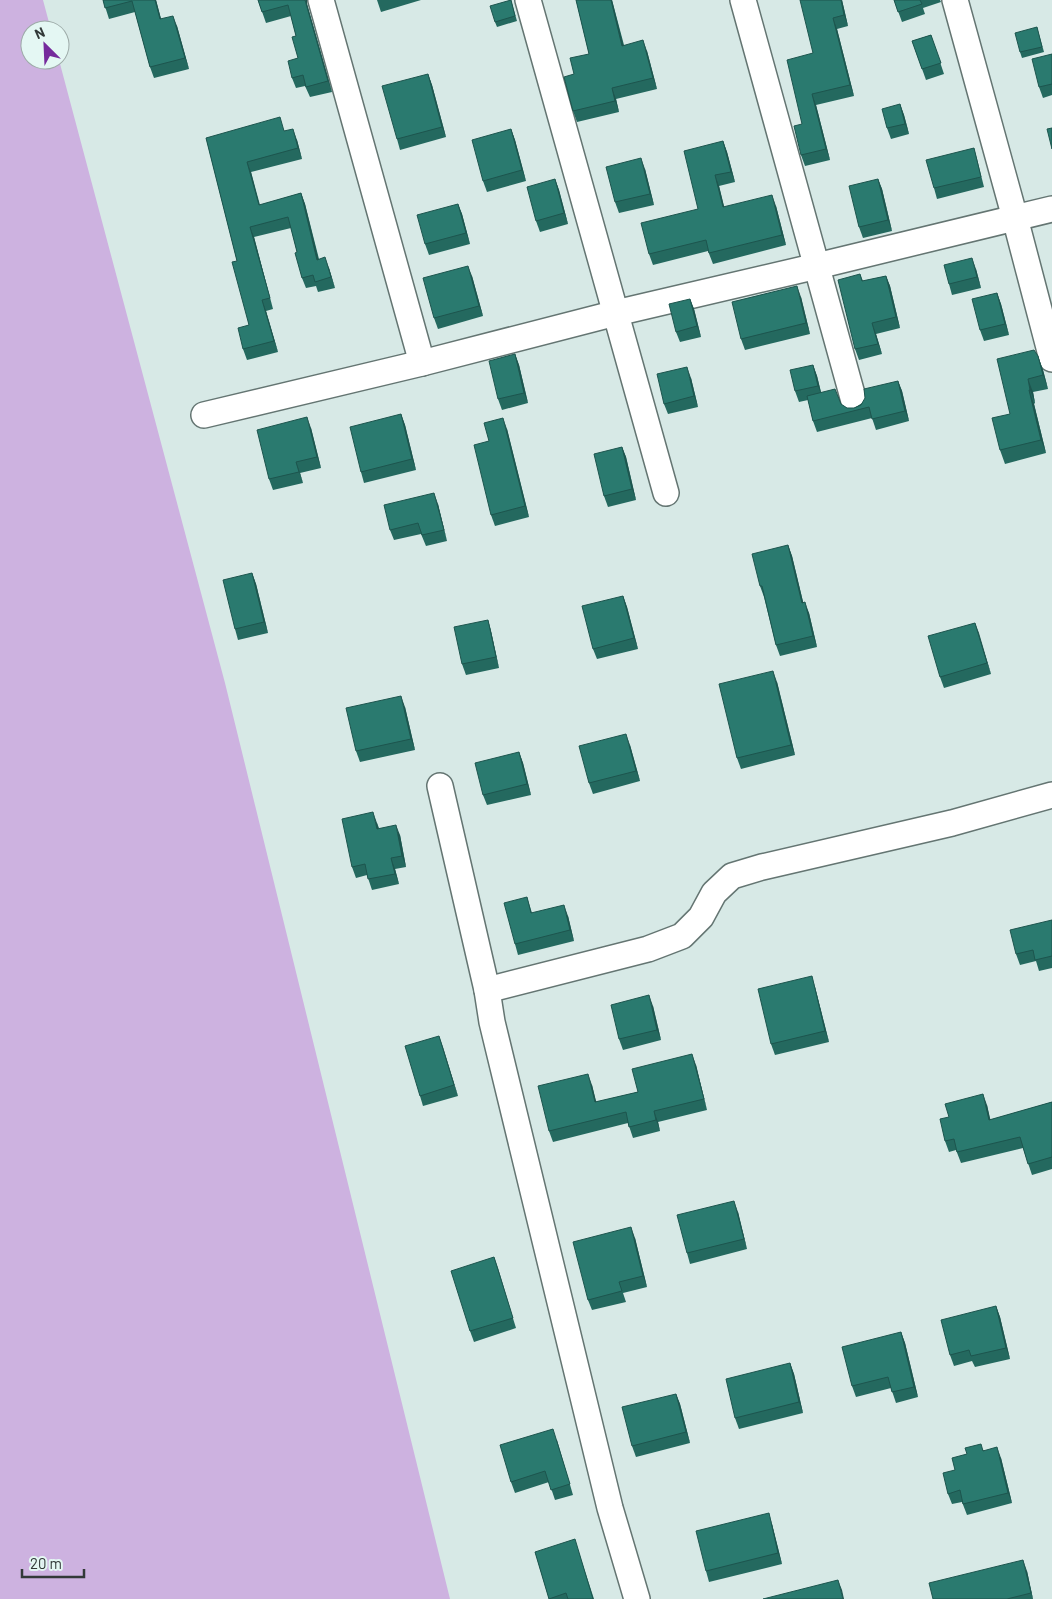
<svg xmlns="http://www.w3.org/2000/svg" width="1052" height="1599" font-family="Barlow,sans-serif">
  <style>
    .green { fill: #cdb2e0 }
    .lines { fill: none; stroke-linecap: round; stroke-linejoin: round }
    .street-casing { stroke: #647572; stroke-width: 28 }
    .street { stroke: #fff; stroke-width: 25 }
    .wall { fill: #24695f }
    .shaded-wall { fill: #1d554e }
    .building { fill: #2a7a6f; stroke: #1d554e }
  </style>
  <rect width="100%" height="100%" fill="#d7e9e6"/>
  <path class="green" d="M0,0H43L51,30H30V60H59L225,683L450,1599H0Z"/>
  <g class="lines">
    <defs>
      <g id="street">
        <path d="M321,0L422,363"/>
        <path d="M528,0L666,493"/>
        <path d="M743,0L855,405"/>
        <path d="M955,0L1015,218L1052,359"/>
        <path d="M204,415L422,363L616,313L817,266L1052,209"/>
        <path d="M440,786L487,990"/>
        <path d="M637,1599L610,1508L492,1022L487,990L648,949L682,936L701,917L714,893L732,876L762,867L952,823L1052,795"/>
      </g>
    </defs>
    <use href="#street" class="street-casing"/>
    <use href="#street" class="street"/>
  </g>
  <g class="wall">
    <path d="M103,0H156L161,19L177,26L189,69L154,78L150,67L135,12L109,19Z"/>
    <path d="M258,0L307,4L332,92L310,97L305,86L296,88L292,78L298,58L296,36L291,16L266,23Z"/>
    <path d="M377,0H421L381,12Z"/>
    <path d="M511,0L517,21L497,27L495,22Z"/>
    <path d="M576,0H612L624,45L647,51L657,89L616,99L619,112L577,122L573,111L574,74L589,54Z"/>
    <path d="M842,0L848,26L837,29L854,96L816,105L830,160L805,166L801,155L813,53Z"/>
    <path d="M894,0H940L941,2L923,8L925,14L902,22Z"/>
    <path d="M1037,27L1044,52L1022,58L1020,52Z"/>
    <path d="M931,35L944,74L926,80L912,41Z"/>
    <path d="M1052,54V95L1043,98L1039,87Z"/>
    <path d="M428,74L432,85L446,137L400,150L397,139Z"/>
    <path d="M900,104L904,115L909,134L891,139L887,128Z"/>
    <path d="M511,129L515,140L526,181L487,192L483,181Z"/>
    <path d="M285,131L297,140L302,159L251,172L260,205L301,193L305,204L319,259L329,268L335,288L318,292L316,286L306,288L302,278L297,252L291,228L254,237L273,309L266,311L278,352L247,360L243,349L249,325L237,261L206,138Z"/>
    <path d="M723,141L727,152L735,182L719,186L724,207L776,206L786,245L713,264L708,251L653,265L649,254L698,209Z"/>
    <path d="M974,148L977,159L984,187L937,199L934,188Z"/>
    <path d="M645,169L654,205L619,213L615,202Z"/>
    <path d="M555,179L559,190L568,224L540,232L536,221Z"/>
    <path d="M878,179L882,189L892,231L863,238L859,227Z"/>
    <path d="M458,204L462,214L470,244L429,255L425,244Z"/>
    <path d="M976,269L981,288L952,295L949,284Z"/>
    <path d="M860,274L863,281L886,276L890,286L900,328L876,334L882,354L859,360L855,349Z"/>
    <path d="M472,276L483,316L438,329L434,318Z"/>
    <path d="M997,293L1001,304L1009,335L984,341L980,330Z"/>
    <path d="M801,297L810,334L745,350L741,339Z"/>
    <path d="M690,299L694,309L701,337L680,342L676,332Z"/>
    <path d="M515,354L519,365L528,403L502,410L498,399Z"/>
    <path d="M1038,356L1043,370L1048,389L1033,392L1035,403L1034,404L1046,453L1005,464L1000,450L1010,414Z"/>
    <path d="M813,365L817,376L821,392L847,408H854L898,381L902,391L909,421L876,430L872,418L817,432L813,421L808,400L799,402L795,391Z"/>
    <path d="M691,378L698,407L668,414L664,404Z"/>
    <path d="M401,414L405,425L416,470L364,483L361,472Z"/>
    <path d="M311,428L321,468L300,473L303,483L273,490L269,479Z"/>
    <path d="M507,429L529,517L495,526L491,515L489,441Z"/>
    <path d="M622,447L626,457L636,500L608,507L604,496Z"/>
    <path d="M438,504L447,541L426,546L421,534L394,540L390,530Z"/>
    <path d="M788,545L792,556L803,602L809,613L817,647L780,656L776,645L764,597L760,586Z"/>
    <path d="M252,573L256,584L268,633L238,640L235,629Z"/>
    <path d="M623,596L627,607L638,649L597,659L593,649Z"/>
    <path d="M488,620L491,631L499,668L466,675L462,664Z"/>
    <path d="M975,623L991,674L944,688L940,677Z"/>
    <path d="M777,682L795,755L741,769L737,758Z"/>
    <path d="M405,707L415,750L360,762L356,751Z"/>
    <path d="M630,745L640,781L593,794L589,783Z"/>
    <path d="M519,752L523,763L531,795L487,805L483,795Z"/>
    <path d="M377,823L379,828L400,835L406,867L395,869L399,884L372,890L367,875L356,878L352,867Z"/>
    <path d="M527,897L532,913L568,916L574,941L518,955L515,944Z"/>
    <path d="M1052,920V968L1039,971L1036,961L1020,965L1016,954Z"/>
    <path d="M815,987L829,1042L775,1055L771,1044Z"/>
    <path d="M653,1006L661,1040L623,1050L619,1039Z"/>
    <path d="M439,1036L458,1096L423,1106L420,1096Z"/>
    <path d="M696,1065L707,1110L658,1122L660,1131L633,1138L628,1123L553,1142L549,1131L592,1085L596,1102L638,1092Z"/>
    <path d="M1052,1102V1169L1032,1175L1023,1148L961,1163L956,1150L949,1152L945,1141L949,1117L987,1105L990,1120Z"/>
    <path d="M738,1212L747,1249L690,1264L687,1253Z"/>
    <path d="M635,1238L647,1287L623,1293L626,1302L592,1310L588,1300Z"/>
    <path d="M494,1257L516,1328L474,1342L470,1331Z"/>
    <path d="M996,1306L1000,1317L1010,1359L975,1367L972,1361L954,1366L950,1355Z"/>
    <path d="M901,1332L905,1343L918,1397L896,1403L891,1388L856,1397L852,1386Z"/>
    <path d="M790,1363L794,1374L803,1413L739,1429L735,1418Z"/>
    <path d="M676,1394L680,1404L690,1443L636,1457L632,1446Z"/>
    <path d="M557,1440L573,1495L555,1500L549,1482L515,1493L511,1482Z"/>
    <path d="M983,1450L1001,1458L1012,1503L967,1515L962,1502L952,1504L948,1494L955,1470Z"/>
    <path d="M772,1524L782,1564L709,1582L706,1571Z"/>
    <path d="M578,1550L594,1599H549L535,1552Z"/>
    <path d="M1027,1571L1033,1599H933Z"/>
  </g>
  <g class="shaded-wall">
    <path d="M155,0H156L164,30L160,19Z"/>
    <path d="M305,0H307V4L332,92L328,81Z"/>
    <path d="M611,0H612L626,56L622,46Z"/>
    <path d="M841,0H842L848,26L844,15Z"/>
    <path d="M173,16L177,26L189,69L185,58Z"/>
    <path d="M833,18L837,29L854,96L850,85Z"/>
    <path d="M643,40L647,51L657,89L653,78Z"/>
    <path d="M428,74L432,85L446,137L442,127Z"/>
    <path d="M612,88L616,99L619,112L615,101Z"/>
    <path d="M812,94L816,105L830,160L826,149Z"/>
    <path d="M900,104L904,115L909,134L905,124Z"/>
    <path d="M293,129L297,140L302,159L298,148Z"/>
    <path d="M511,129L515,140L526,181L522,170Z"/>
    <path d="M723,141L727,152L735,182L731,172Z"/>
    <path d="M641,158L645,169L654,205L650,194Z"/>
    <path d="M247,162L251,172L262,216L259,205Z"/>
    <path d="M715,175L719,186L727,218L723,207Z"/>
    <path d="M555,179L559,190L568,224L564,213Z"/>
    <path d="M878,179L882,189L892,231L888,220Z"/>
    <path d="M301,193L305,204L321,270L317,260Z"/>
    <path d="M772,195L776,206L786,245L782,235Z"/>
    <path d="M458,204L462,214L470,244L466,233Z"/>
    <path d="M250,227L254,237L273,309L270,298Z"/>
    <path d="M325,257L329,268L335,288L331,277Z"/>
    <path d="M972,258L976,269L981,288L977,277Z"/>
    <path d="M468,266L472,276L483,316L479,306Z"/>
    <path d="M886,276L890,286L900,328L896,317Z"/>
    <path d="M797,286L801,297L810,334L806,323Z"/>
    <path d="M997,293L1001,304L1009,335L1005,324Z"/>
    <path d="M690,299L694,309L701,337L697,326Z"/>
    <path d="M262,300L266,311L278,352L274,341Z"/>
    <path d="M872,323L876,334L882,354L878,344Z"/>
    <path d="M515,354L519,365L528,403L524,393Z"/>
    <path d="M1038,356L1043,370L1048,389L1043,375Z"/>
    <path d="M813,365L817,376L822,397L818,386Z"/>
    <path d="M687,367L691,378L698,407L694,396Z"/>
    <path d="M1028,379L1033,392L1035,403L1030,390Z"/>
    <path d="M898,381L902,391L909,421L905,411Z"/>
    <path d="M1029,390L1034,404L1046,453L1041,440Z"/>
    <path d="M401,414L405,425L416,470L412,459Z"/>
    <path d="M307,417L311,428L321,468L317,457Z"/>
    <path d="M503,418L507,429L529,517L525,506Z"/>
    <path d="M622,447L626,457L636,500L632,489Z"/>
    <path d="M296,462L300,473L303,483L299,472Z"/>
    <path d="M434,493L438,504L447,541L444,530Z"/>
    <path d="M788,545L792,556L806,614L802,603Z"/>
    <path d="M252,573L256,584L268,633L264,622Z"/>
    <path d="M623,596L627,607L638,649L634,638Z"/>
    <path d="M805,602L809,613L817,647L813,636Z"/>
    <path d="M488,620L491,631L499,668L496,657Z"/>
    <path d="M975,623L979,633L991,674L987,663Z"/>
    <path d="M773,671L777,682L795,755L791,745Z"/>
    <path d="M401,696L405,707L415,750L411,739Z"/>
    <path d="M626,734L630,745L640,781L636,771Z"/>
    <path d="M519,752L523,763L531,795L527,784Z"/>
    <path d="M373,812L377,823L381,840L377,829Z"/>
    <path d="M396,825L400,835L406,867L402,856Z"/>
    <path d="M391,858L395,869L399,884L395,874Z"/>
    <path d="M564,905L568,916L574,941L570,930Z"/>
    <path d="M812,976L815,987L829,1042L825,1031Z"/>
    <path d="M649,995L653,1006L661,1040L657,1030Z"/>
    <path d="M439,1036L443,1047L458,1096L454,1085Z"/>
    <path d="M692,1054L696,1065L707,1110L704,1099Z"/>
    <path d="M588,1074L592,1085L599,1113L595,1102Z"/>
    <path d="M983,1094L987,1105L993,1131L989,1120Z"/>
    <path d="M654,1111L658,1122L660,1131L656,1120Z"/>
    <path d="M734,1201L738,1212L747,1249L744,1239Z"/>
    <path d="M631,1227L635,1238L647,1287L643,1276Z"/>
    <path d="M494,1257L498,1268L516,1328L513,1318Z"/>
    <path d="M996,1306L1000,1317L1010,1359L1006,1348Z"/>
    <path d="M901,1332L905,1343L918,1397L914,1387Z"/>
    <path d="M790,1363L794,1374L803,1413L799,1402Z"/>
    <path d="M676,1394L680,1404L690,1443L686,1432Z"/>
    <path d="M997,1447L1001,1458L1012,1503L1008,1493Z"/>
    <path d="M769,1513L772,1524L782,1564L778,1553Z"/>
    <path d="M1023,1560L1027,1571L1033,1599L1031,1593Z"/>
    <path d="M838,1580L842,1590L844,1599H843Z"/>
  </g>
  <g class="building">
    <path d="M103,0H155L160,19L173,16L185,58L150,67L132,1L105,8Z"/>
    <path d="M258,0H305L328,81L306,87L303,75L292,78L288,61L298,58L292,37L296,36L288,5L262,12Z"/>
    <path d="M511,0L515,16L495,22L490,6Z"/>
    <path d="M576,0H611L622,46L643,40L653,78L612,88L615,101L573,111L564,77L574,74L570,58L589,54Z"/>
    <path d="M800,0H841L844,15L833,18L850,85L812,94L826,149L801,155L794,126L802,124L787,60L813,53Z"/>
    <path d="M894,0H920L922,4L898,12Z"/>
    <path d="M1037,27L1042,47L1020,52L1015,33Z"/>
    <path d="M931,35L941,63L922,69L912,41Z"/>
    <path d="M1052,54V84L1039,87L1032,59Z"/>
    <path d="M428,74L442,127L397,139L382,86Z"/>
    <path d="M900,104L905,124L887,128L882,109Z"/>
    <path d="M280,117L284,131L293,129L298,148L247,162L259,205L301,193L317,260L325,257L331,277L315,282L313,275L302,278L295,253L297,252L288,217L250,227L270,298L262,300L274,341L243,349L238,328L249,325L232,262L237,261L206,138Z"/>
    <path d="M1052,128V149L1047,129Z"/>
    <path d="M511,129L522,170L483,181L472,140Z"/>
    <path d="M723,141L731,172L715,175L723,207L772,195L782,235L709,253L706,240L649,254L641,223L698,209L684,151Z"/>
    <path d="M974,148L981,177L934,188L926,160Z"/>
    <path d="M641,158L650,194L615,202L606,167Z"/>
    <path d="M555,179L564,213L536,221L527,187Z"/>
    <path d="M878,179L888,220L859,227L849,186Z"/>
    <path d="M458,204L466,233L425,244L417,215Z"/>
    <path d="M972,258L977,277L949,284L944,265Z"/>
    <path d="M468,266L479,306L434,318L423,278Z"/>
    <path d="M860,274L862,281L886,276L896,317L872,323L878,344L855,349L838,280Z"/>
    <path d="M797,286L806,323L741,339L732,302Z"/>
    <path d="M997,293L1005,324L980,330L972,299Z"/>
    <path d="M690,299L697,326L676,332L669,304Z"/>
    <path d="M1034,350L1038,356L1043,375L1028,379L1030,390H1029L1041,440L1000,450L992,418L1010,414L997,359Z"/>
    <path d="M515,354L524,393L498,399L489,361Z"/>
    <path d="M813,365L818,386L795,391L790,370Z"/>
    <path d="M687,367L694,396L664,404L657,374Z"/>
    <path d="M898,381L905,411L872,419L869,407L813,421L807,396L835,389L841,404L847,408H854L861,405L865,398L864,389Z"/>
    <path d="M401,414L412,459L361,472L350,427Z"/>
    <path d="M307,417L317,457L296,462L299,472L269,479L257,430Z"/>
    <path d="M503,418L525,506L491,515L474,445L489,441L484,423Z"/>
    <path d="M622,447L632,489L604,496L594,454Z"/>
    <path d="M434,493L444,530L422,535L418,523L390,530L384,505Z"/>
    <path d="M788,545L802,603L805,602L813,636L776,645L762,586H760L752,554Z"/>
    <path d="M252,573L264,622L235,629L223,580Z"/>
    <path d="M623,596L634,638L593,649L582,606Z"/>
    <path d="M488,620L496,657L462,664L454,627Z"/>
    <path d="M975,623L987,663L940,677L928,636Z"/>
    <path d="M773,671L791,745L737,758L719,684Z"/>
    <path d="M401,696L411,739L356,751L346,708Z"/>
    <path d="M626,734L636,771L589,783L579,746Z"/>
    <path d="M519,752L527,784L483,795L475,763Z"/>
    <path d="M373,812L377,829L396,825L402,856L391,858L395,874L368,879L365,864L352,867L342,819Z"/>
    <path d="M527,897L531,913L564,905L570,930L515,944L504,903Z"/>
    <path d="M1052,920V956L1035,960L1033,950L1016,954L1010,930Z"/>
    <path d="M812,976L825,1031L771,1044L758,989Z"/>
    <path d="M649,995L657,1030L619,1039L611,1005Z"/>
    <path d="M439,1036L454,1085L420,1096L405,1046Z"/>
    <path d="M692,1054L704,1099L654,1111L656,1120L629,1127L626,1112L549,1131L538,1086L588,1074L595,1102L638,1092L632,1069Z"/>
    <path d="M983,1094L989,1120L1052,1102V1157L1028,1164L1020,1137L957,1152L954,1139L945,1141L940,1119L949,1117L945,1104Z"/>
    <path d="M734,1201L744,1239L687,1253L677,1215Z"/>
    <path d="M631,1227L643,1276L619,1282L622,1291L588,1300L573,1242Z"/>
    <path d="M494,1257L513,1318L470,1331L451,1271Z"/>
    <path d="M996,1306L1006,1348L971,1356L969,1350L950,1355L941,1320Z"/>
    <path d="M901,1332L914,1387L892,1392L888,1377L852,1386L842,1347Z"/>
    <path d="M790,1363L799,1402L735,1418L726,1379Z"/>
    <path d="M676,1394L686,1432L632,1446L622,1407Z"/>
    <path d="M553,1429L570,1484L551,1490L545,1471L511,1482L500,1445Z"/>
    <path d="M981,1444L983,1451L997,1447L1008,1493L963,1504L960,1490L948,1494L943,1473L955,1470L952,1458L967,1454L965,1448Z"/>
    <path d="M769,1513L778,1553L706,1571L696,1531Z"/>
    <path d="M575,1539L593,1599H568L566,1593L549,1599L535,1552Z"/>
    <path d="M1023,1560L1031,1593L1007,1599H933L929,1583Z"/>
    <path d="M838,1580L843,1599H763Z"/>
  </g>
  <g transform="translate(45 45) rotate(336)"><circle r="24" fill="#e4f7f3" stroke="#9daba8"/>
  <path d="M0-4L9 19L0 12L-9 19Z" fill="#752a9c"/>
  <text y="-8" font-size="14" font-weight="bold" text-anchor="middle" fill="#323938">N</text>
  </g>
  <path d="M22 1569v8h62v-8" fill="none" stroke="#323938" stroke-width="2.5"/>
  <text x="30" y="1569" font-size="15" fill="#323938" stroke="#e4f7f3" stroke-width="4" paint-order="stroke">20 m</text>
</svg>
